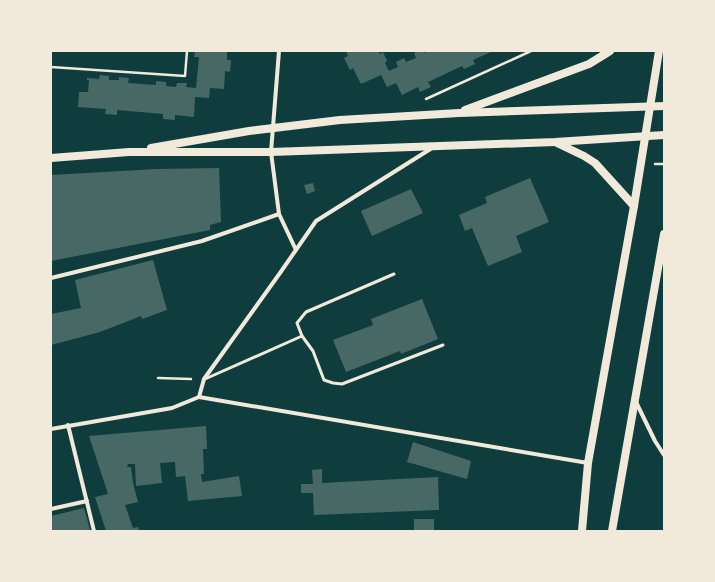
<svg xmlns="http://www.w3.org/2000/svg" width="715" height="582" font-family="Commissioner,sans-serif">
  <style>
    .building { fill: #486865 }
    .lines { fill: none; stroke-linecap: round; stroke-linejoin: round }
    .path { stroke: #f1e9da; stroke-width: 2.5 }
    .service { stroke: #f1e9da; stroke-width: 3 }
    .minor { stroke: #f1e9da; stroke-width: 4 }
    .secondary { stroke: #f1e9da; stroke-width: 8 }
  </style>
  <rect width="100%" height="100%" fill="#0f3d3e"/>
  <g class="building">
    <path d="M195,51H227V60H231L230,72L225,71L224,89L210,88L209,98L195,97L194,117L175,115V120L163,119V114L117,110V115L105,114L106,109L78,107L79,92H88L89,80H87V78L99,79L100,75L109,76V80H119V77L129,78L128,83L156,85V81L166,82V86L176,87L177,83H187L186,87L196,88L199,57H194Z"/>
    <path d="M346,51H378L380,54L383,52L387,61L385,63L389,71L398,67L396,62L404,58L406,62L416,58L414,53L419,51H423L424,53L428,51H493L473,60L475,64L464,69L462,66L428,82L431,87L420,92L418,87L402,95L396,83L387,87L381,75L361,84L353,68L350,70L344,58L348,56Z"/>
    <path d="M219,168L221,222L210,225V230L51,261V175L156,169Z"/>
    <path d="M530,178L549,222L516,236L522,252L488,266L472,228L465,231L459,215L487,203L485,197Z"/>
    <path d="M313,183L315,191L307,194L304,185Z"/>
    <path d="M411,189L423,213L372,236L361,211Z"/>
    <path d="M153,260L167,310L142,319L141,316L100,332L51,345V314L81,308L75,280Z"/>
    <path d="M422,299L438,339L401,354L400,351L346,372L333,340L373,325L371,319Z"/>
    <path d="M206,426L207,449H203L204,474H201L202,482L239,476L242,496L188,501L185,476L176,477L175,462L160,463L162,483L136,486L135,464H128L127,467H131L133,483L138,502L125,505L133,528L138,527L139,531H106L95,497L108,494L89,436Z"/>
    <path d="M413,442L471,461L467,479L407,462Z"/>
    <path d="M322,469V483L438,477L439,510L314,515L313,493H301V484H313L312,470Z"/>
    <path d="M84,508L90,530L52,531L51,516Z"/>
    <rect x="414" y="519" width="20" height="12"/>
  </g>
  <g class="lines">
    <g class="path">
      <path d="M51,67L185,76L187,51"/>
      <path d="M426,99L531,51"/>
      <path d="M655,164H664"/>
      <path d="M158,378L191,379"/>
    </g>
    <g class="service">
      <path d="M302,336L313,351L324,380L333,383L342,384L443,345"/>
      <path d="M205,379L302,336L297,323L306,312L394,274"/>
    </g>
    <g class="minor">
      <path d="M279,51L271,152L279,214L296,250"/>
      <path d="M51,278L202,241L279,214"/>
      <path d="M199,397L588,463"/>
      <path d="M199,397L204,379L280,273L316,221L432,148"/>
      <path d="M636,402L655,441L664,455"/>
      <path d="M68,425L94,531"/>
      <path d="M51,429L172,408L199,397"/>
      <path d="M51,509L87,501"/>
    </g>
    <g class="secondary">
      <path d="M465,110L589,64L610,51"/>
      <path d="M557,143L584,156L595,163L634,206"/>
      <path d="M151,148L249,131L340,120L459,113L664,106"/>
      <path d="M51,158L129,152H271L555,142L664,135"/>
      <path d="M582,531L588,463L634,206L659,51"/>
      <path d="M612,531L664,234"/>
    </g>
  </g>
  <rect width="715" height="582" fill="none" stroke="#f1e9da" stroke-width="104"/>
</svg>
